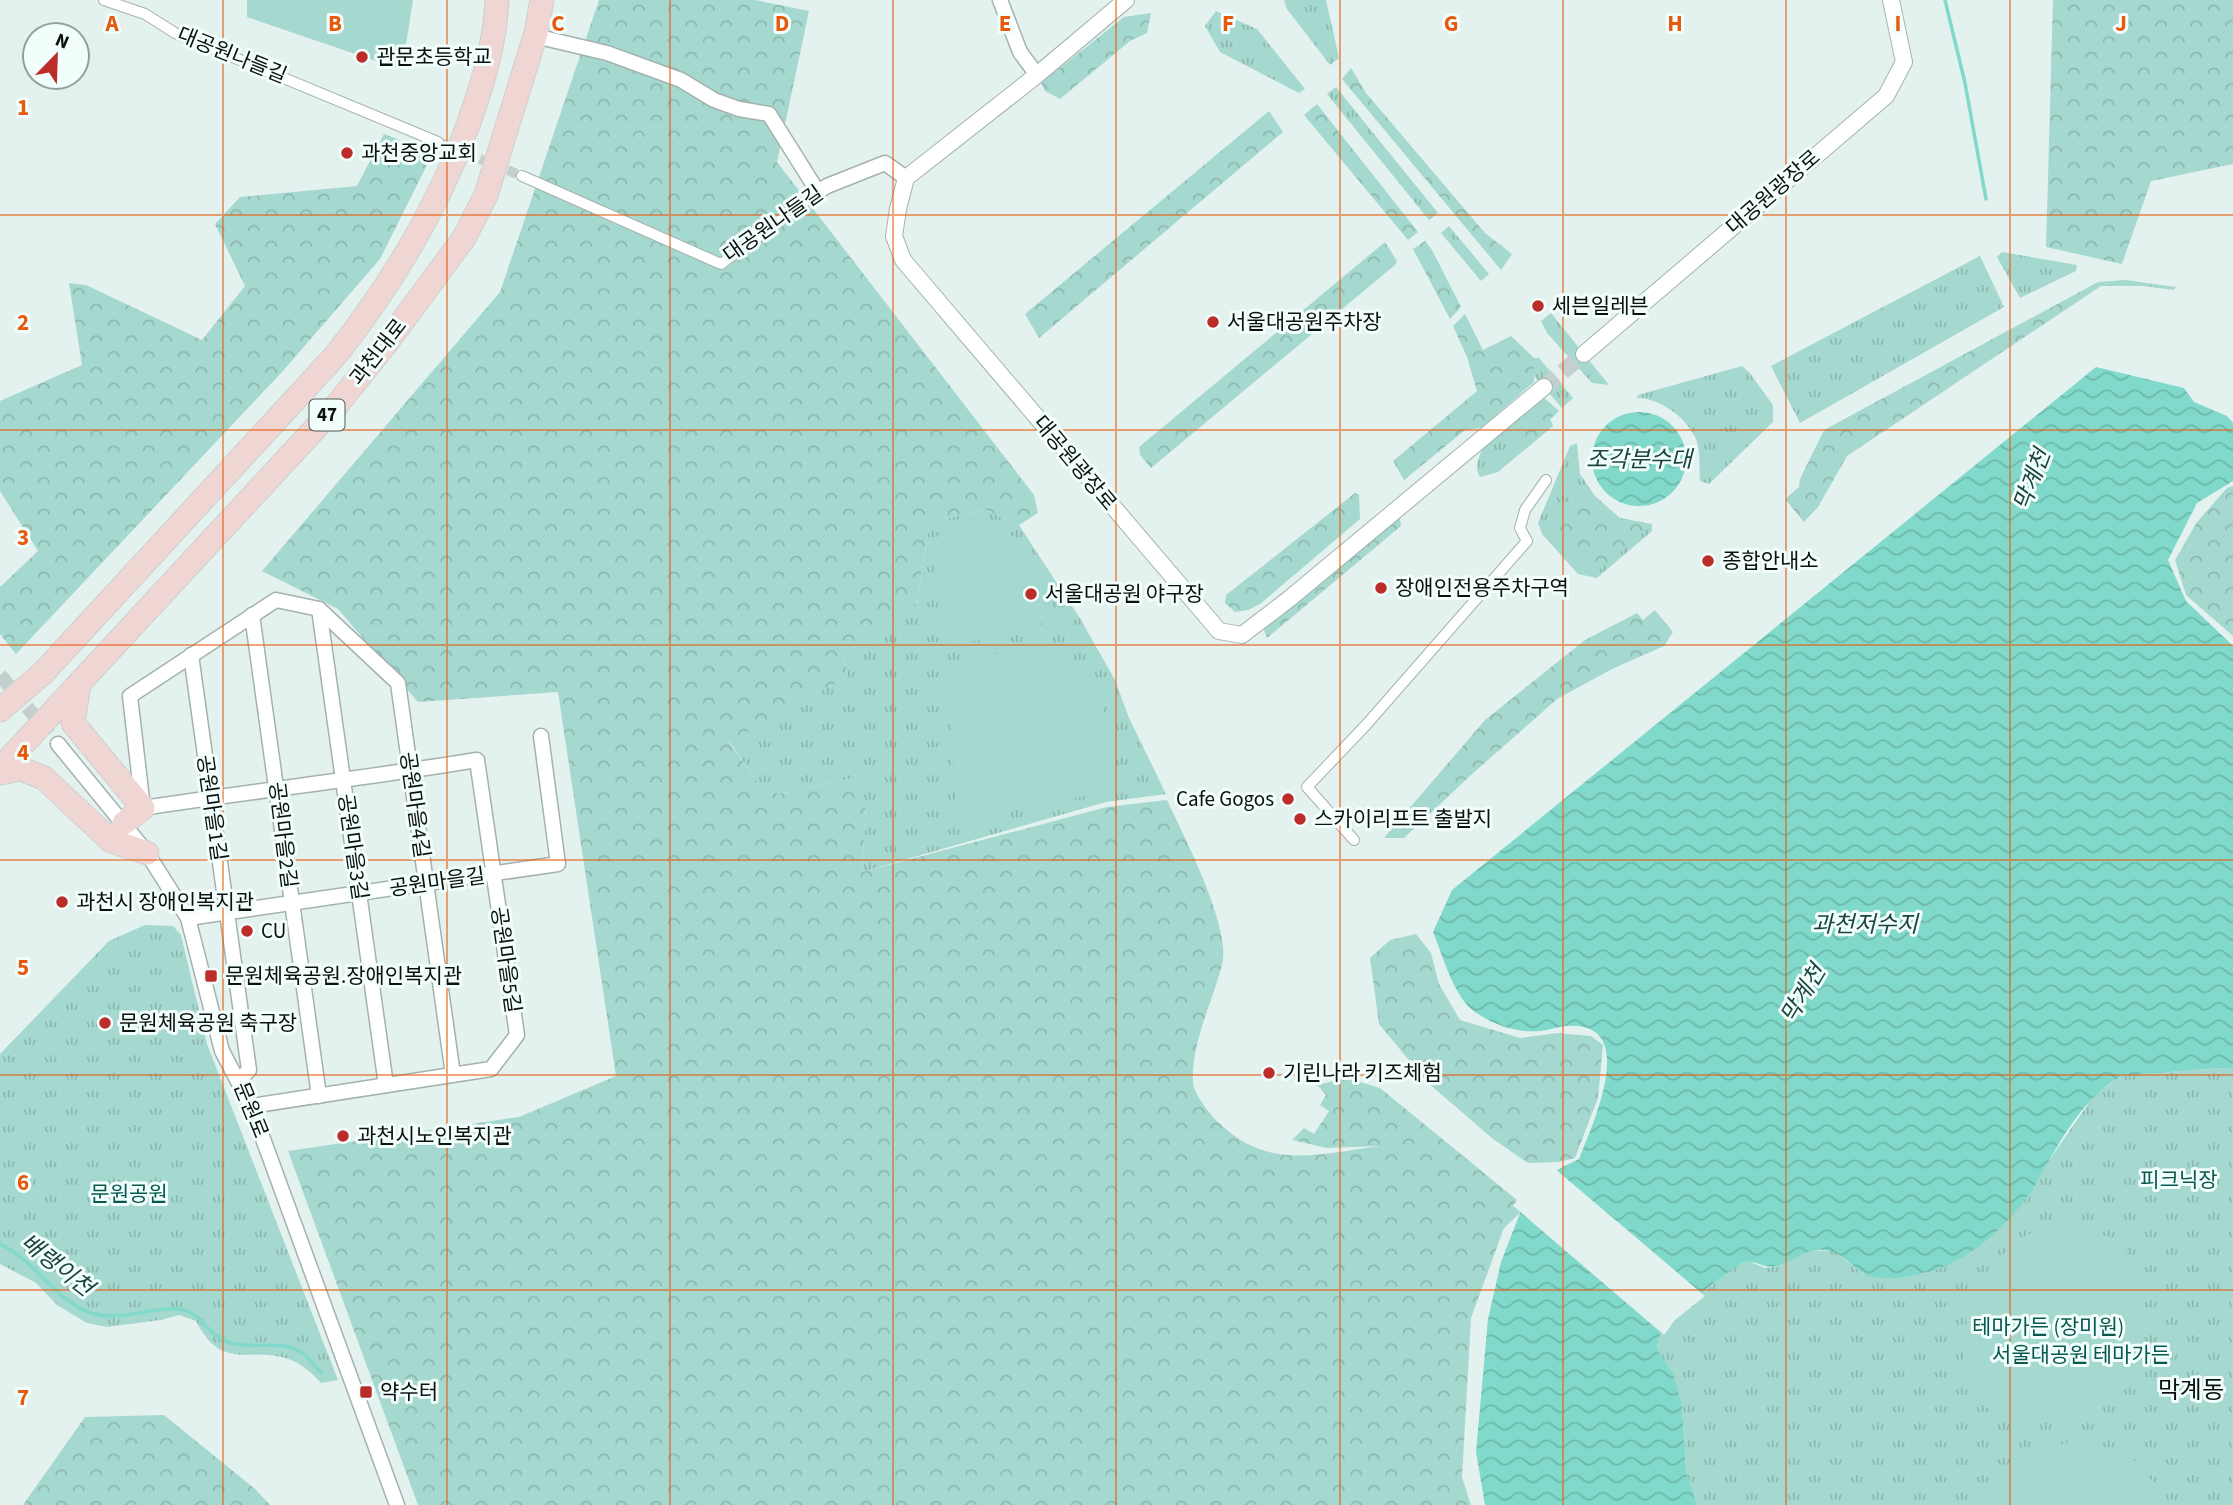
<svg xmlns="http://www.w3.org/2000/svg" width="2233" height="1505" font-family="'Source Sans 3','Noto Sans KR',sans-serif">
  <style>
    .grass { fill: url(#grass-tufts) }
    .forest { fill: url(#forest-crowns) }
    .garden { fill: #a5d8ce }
    .water { fill: url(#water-waves) }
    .pier { fill: #e3f2ef }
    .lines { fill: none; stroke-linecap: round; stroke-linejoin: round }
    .stream { stroke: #80d9ca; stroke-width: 3.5 }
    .pedestrian-tunnel { stroke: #c3d0ce; stroke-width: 10; stroke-dasharray: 10 5; stroke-linecap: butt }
    .minor-tunnel { stroke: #c3d0ce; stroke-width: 14; stroke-dasharray: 14 7; stroke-linecap: butt }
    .tertiary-tunnel { stroke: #c3d0ce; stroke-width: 16; stroke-dasharray: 16 8; stroke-linecap: butt }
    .pedestrian-casing { stroke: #a4b2af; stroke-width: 12 }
    .minor-casing { stroke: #a4b2af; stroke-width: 17 }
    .tertiary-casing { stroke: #a4b2af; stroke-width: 18 }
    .trunk-casing { stroke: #cecfcf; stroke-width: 25 }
    .pedestrian { stroke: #fff; stroke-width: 10 }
    .minor { stroke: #fff; stroke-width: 14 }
    .tertiary { stroke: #fff; stroke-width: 16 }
    .trunk { stroke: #efd6d3; stroke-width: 23 }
    .grid { fill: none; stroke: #e8590c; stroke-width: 2; stroke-opacity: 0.55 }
    .poi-dot { fill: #bc2d29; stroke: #f2fefc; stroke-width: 2.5 }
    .labels { text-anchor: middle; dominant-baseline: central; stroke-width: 6; stroke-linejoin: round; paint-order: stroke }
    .shield { fill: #f2fefc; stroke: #515857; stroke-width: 2 }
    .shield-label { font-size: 19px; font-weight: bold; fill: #0c1110 }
    .street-label { font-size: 21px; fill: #0c1110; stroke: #f2fefc }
    .poi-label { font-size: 21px; fill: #0c1110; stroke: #f2fefc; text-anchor: start }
    .park-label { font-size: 21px; fill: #09584f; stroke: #f2fefc }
    .water-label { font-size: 23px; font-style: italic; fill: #1a433d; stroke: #f2fefc }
    .quarter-label { font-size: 24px; fill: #0c1110; stroke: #f2fefc }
    .grid-label { font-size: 23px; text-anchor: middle; font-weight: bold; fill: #e8590c; stroke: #f2fefc; stroke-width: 6; stroke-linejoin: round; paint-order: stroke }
  </style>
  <defs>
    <pattern id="grass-tufts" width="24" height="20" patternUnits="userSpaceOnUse" patternTransform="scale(1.75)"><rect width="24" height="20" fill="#a5d8ce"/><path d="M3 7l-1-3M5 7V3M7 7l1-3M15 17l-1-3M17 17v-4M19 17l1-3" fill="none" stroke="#8db8b0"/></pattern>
    <pattern id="forest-crowns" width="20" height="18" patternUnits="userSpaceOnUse" patternTransform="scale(1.75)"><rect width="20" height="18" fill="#a5d8ce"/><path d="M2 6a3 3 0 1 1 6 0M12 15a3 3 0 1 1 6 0" fill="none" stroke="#8db8b0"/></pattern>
    <pattern id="water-waves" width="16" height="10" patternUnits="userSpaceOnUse" patternTransform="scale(1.75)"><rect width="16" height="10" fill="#80d9ca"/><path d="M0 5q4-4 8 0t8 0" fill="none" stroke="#6db9ac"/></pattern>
  </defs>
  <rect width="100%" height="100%" fill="#e3f2ef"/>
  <g class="grass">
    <path d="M1284,0H1326L1339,58L1330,65L1287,9Z"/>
    <path d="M1216,11L1257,29L1305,89L1299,93L1220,52L1205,26Z"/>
    <path d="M1336,87L1438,213L1429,220L1327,94Z"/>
    <path d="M1449,226L1489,274L1481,281L1441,233Z"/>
    <path d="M2002,252L2077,265L2076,271L2020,298L1997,257Z"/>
    <path d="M1980,256L2004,307L1800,423L1771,366Z"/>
    <path d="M2125,280L2176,287L2174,290L2144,286H2101L2098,282Z"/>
    <path d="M1551,313L1609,385L1592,383L1547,333L1541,321Z"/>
    <path d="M1534,358H1539L1573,398L1562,408L1534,376Z"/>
    <path d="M1742,366L1749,372L1773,405V422L1709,484L1700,481C1699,468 1701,448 1695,437C1685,417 1660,398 1637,398L1638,395Z"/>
    <path d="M1543,397L1559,411L1550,419L1553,426L1498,472L1480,477C1474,468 1478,459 1482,450Z"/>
    <path d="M1577,443L1580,474L1595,496L1620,518L1652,524V531L1597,578L1578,574L1542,534L1538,523L1570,446Z"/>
    <path d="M986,510L1019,525L1081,620L1115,680L1129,718L1166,794L1106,802L862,872L866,803L858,777L778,794L759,784L729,741L848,676L843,656L916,605L930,522Z"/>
    <path d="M145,925L173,926L181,935L207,1044L338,1380L321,1383C313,1374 302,1364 291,1360C251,1345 222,1373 196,1321L179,1315L161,1320L107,1327L87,1323L57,1305L36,1283L0,1264V1054L109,941Z"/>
    <path d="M2218,1068L2233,1069V1505H1697L1686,1471L1682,1406L1657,1349L1659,1335L1673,1318L1734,1266L1748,1261L1765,1268L1780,1266L1807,1250L1834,1251L1863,1274L1882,1277L1926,1273L2032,1189L2048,1162L2095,1094L2122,1076Z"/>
  </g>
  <g class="forest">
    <path d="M599,0H755L809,11L777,162L1034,495L1038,513L1019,525L986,510L930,522L916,605L843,656L848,676L729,742L759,784L778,794L858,777L866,803L862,872L1107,807L1167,800C1184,836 1228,922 1223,959C1222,968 1218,977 1216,985C1206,1015 1191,1051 1193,1083C1194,1094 1211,1116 1219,1123C1269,1171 1318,1154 1380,1146L1327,1148L1292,1140L1304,1128L1314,1134L1329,1111L1320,1105L1326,1095L1317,1085L1346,1078L1380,1088L1517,1200L1513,1206L1521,1212L1504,1228L1471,1318L1462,1477L1471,1505H418L288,1151L519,1117L616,1076L558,692L418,702L338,609L262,571L500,292Z"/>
    <path d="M2053,0H2233V164L2151,181L2122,264L2046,247Z"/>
    <path d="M1151,13L1147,33L1130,41L1060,99L1045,91L1041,83L1124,17Z"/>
    <path d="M1351,68L1366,93L1485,233L1512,254L1501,270L1342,79Z"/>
    <path d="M1317,104L1418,232L1408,240L1304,115Z"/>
    <path d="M1269,111L1283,132L1039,338L1025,314Z"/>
    <path d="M384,134L433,153L380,259L282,372L16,654L0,634V587L38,551L0,491V401L82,365L69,283L86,285L202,340L245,286L215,224L240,197L357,186Z"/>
    <path d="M1425,241L1432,250L1461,307L1450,319L1413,249Z"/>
    <path d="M1385,242L1397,261L1395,265L1151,468L1140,455L1139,447Z"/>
    <path d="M2098,282L2101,286L1847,456L1818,507L1804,522L1785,499L1799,487L1800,479L1824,430Z"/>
    <path d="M1465,314L1483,350L1511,336L1534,358V382L1481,428L1465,430L1404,480L1393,461L1477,391L1467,357L1453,326Z"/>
    <path d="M1543,397L1559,411L1550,419L1553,426L1523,451L1500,434Z"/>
    <path d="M2233,486V636L2186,595L2175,560L2197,522L2227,488Z"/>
    <path d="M1355,493L1359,495L1360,519L1260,604L1248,610L1235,612L1225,603L1226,595Z"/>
    <path d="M1587,496C1607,514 1615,523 1643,522L1644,532L1600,569L1582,568L1555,542L1551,531Z"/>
    <path d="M1399,513L1401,526L1267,638L1263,628Z"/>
    <path d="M1655,610L1673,632L1664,646L1614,668L1557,699L1471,775L1404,838H1384L1485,720L1585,640L1637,613L1643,620Z"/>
    <path d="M1416,934L1431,953L1439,984L1460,1020L1520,1038L1557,1033L1591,1036L1603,1045L1598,1098L1575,1158L1559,1162L1528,1163L1493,1139L1427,1082L1379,1024L1370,958L1390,940Z"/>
    <path d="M164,1415L255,1489L270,1505H23L85,1417Z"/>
  </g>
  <g class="garden">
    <path d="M247,0H413L402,70L247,17Z"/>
    <path d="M988,523L1001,527L1020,542L1047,583L1051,607L1049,617L1034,630L953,645L942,639L932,546L943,525Z"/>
    <path d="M1050,642C1061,650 1075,658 1084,669C1105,692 1114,759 1116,790L958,821L945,665Z"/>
    <path d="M2048,1226L2084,1227L2112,1239L2124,1249L2137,1268L2141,1315L2125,1355L2126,1368L2119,1379L2107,1390L2097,1393L2085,1405L2065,1415L2039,1420L2002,1415L1984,1406L1963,1377L1968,1299L1988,1270L2018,1239Z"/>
    <path d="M2068,1442C2106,1446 2159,1455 2155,1505H1963L1974,1493L1996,1478L2010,1461L2021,1457L2024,1447L2050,1448Z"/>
  </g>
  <g class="water">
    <path d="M2096,367L2184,388L2194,402L2227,416L2233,423V481L2197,503L2168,560L2186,601L2233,646V1069L2218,1068L2122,1076C2080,1098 2057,1148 2034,1187C2011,1223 1970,1261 1928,1272C1910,1277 1877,1283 1861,1272C1848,1263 1841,1252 1825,1250C1806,1248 1798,1258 1781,1265C1765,1271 1758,1260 1745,1262C1732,1265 1669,1320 1661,1333C1658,1338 1658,1343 1657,1349L1674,1376L1682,1406L1686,1471L1697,1505H1485L1476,1452L1488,1319L1501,1262L1522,1208L1557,1170L1579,1159C1593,1123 1641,1020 1566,1026C1557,1027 1549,1030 1540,1031C1516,1033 1494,1025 1475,1012C1454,998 1443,956 1433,932L1452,890Z"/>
    <circle cx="1639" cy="459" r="47"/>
  </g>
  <path class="pier" d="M1554,1168L1705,1296L1675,1320L1664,1335L1518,1210Z"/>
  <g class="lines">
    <g class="stream">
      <path d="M1945,0L1965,83L1986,199"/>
      <path d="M0,1244C35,1260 54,1299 88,1312C118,1323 148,1307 178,1309C201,1312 204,1329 221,1339C246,1353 277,1338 299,1351C307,1355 315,1367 322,1373"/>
    </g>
    <path class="pedestrian-tunnel" d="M438,142L522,176"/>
    <path class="minor-tunnel" d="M0,675L58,744"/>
    <path class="tertiary-tunnel" d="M1544,387L1584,354"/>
    <defs>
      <g id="pedestrian">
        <path d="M104,0L145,14L175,33L438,142"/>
        <path d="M522,176L721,264L818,192"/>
        <path d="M1354,840L1307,787L1366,725L1527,541L1520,528L1525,510L1546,480"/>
      </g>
      <g id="minor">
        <path d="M1000,0L1020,52L1037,75"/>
        <path d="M535,36L607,53L681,80L714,100L739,109L769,114L818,192L827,186L885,163L906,178"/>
        <path d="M319,609L386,1085"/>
        <path d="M252,615L319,1096"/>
        <path d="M191,655L249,1070L238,1081"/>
        <path d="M58,744L147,853L188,918L222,1051L251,1106L397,1505"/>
        <path d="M188,918L558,864L541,736"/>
        <path d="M251,1106C331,1094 411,1082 491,1069L517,1035L477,760C366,778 254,791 143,808L130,696L276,600L319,609L398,683L453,1075"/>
      </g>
      <g id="tertiary">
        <path d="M1126,0L1037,75L906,178L898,209L894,236L903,260L1219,631L1242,635L1289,599L1544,387"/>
        <path d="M1584,354L1886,96L1904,62L1891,0"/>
      </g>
      <g id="trunk">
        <path d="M79,684L73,723L143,808L124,823"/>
        <path d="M0,710L43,673L335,356C392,284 437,210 468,125C483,83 495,44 497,0"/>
        <path d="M0,769L336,406L385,345L464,238L486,195L536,33L542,0"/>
        <path d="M0,773L21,769L44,778L111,841L147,853"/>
      </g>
    </defs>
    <use href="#pedestrian" class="pedestrian-casing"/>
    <use href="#minor" class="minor-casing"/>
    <use href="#tertiary" class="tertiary-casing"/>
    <use href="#trunk" class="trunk-casing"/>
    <use href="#pedestrian" class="pedestrian"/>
    <use href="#minor" class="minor"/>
    <use href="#tertiary" class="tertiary"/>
    <use href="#trunk" class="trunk"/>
  </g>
  <path class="grid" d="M223,0V1505M447,0V1505M670,0V1505M893,0V1505M1116,0V1505M1340,0V1505M1563,0V1505M1786,0V1505M2010,0V1505M0,215H2233M0,430H2233M0,645H2233M0,860H2233M0,1075H2233M0,1290H2233"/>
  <g class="poi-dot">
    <circle cx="362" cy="57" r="7"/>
    <circle cx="347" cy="153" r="7"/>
    <circle cx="1538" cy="306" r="7"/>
    <circle cx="1213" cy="322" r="7"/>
    <circle cx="1708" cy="561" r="7"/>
    <circle cx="1381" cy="588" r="7"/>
    <circle cx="1031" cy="594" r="7"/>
    <circle cx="1288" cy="799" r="7"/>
    <circle cx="1300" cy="819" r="7"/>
    <circle cx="62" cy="902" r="7"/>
    <circle cx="247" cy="931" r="7"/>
    <rect x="204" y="969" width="14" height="14" rx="3.5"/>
    <circle cx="105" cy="1023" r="7"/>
    <circle cx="1269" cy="1073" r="7"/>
    <circle cx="343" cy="1136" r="7"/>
    <rect x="359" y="1385" width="14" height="14" rx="3.5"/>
  </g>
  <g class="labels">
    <rect class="shield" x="309.5" y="399.5" width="35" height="31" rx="5"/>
    <g class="shield-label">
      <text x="327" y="415">47</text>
    </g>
    <g class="street-label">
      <text transform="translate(232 55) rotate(22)">대공원나들길</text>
      <text transform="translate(1773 192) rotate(-41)">대공원광장로</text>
      <text transform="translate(773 224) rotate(-35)">대공원나들길</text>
      <text transform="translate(378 352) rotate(-52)">과천대로</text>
      <text transform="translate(1075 463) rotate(50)">대공원광장로</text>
      <text transform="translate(415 805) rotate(82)">공원마을4길</text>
      <text transform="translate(212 808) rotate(82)">공원마을1길</text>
      <text transform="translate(283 835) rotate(83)">공원마을2길</text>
      <text transform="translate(353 847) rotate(82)">공원마을3길</text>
      <text transform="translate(437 882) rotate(-8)">공원마을길</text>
      <text transform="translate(506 960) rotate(82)">공원마을5길</text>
      <text transform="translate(251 1110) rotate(68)">문원로</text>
    </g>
    <g class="poi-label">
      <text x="376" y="57">관문초등학교</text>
      <text x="361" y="153">과천중앙교회</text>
      <text x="1552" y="306">세븐일레븐</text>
      <text x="1227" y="322">서울대공원주차장</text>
      <text x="1722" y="561">종합안내소</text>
      <text x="1395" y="588">장애인전용주차구역</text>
      <text x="1045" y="594">서울대공원 야구장</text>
      <text x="1274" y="799" text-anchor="end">Cafe Gogos</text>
      <text x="1314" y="819">스카이리프트 출발지</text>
      <text x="76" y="902">과천시 장애인복지관</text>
      <text x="261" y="931">CU</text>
      <text x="225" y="976">문원체육공원.장애인복지관</text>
      <text x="119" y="1023">문원체육공원 축구장</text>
      <text x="1283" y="1073">기린나라 키즈체험</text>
      <text x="357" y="1136">과천시노인복지관</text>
      <text x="380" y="1392">약수터</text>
    </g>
    <g class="park-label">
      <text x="2179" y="1180">피크닉장</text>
      <text x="129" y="1194">문원공원</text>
      <text x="2048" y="1327">테마가든 (장미원)</text>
      <text x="2081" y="1355">서울대공원 테마가든</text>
    </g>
    <g class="water-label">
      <text x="1639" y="459">조각분수대</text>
      <text transform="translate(2032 480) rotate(-69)">막계천</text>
      <text x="1865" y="924">과천저수지</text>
      <text transform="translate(1803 994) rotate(-59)">막계천</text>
      <text transform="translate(57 1265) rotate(38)">배랭이천</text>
    </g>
    <g class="quarter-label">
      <text x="2191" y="1390">막계동</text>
    </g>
  </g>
  <g class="grid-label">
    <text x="112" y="31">A</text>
    <text x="335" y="31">B</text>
    <text x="558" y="31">C</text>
    <text x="782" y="31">D</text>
    <text x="1005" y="31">E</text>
    <text x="1228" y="31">F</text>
    <text x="1451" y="31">G</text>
    <text x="1675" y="31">H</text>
    <text x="1898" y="31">I</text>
    <text x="2121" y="31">J</text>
    <text x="23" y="115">1</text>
    <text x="23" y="330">2</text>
    <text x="23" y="545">3</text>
    <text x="23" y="760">4</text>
    <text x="23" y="975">5</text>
    <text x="23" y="1190">6</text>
    <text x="23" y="1405">7</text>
  </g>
  <g transform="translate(56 56) rotate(23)"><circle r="33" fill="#f2fefc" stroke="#969f9e" stroke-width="2"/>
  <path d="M0-5L12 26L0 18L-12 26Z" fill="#bc2d29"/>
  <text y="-10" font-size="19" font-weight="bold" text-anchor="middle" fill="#0c1110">N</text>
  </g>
</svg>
